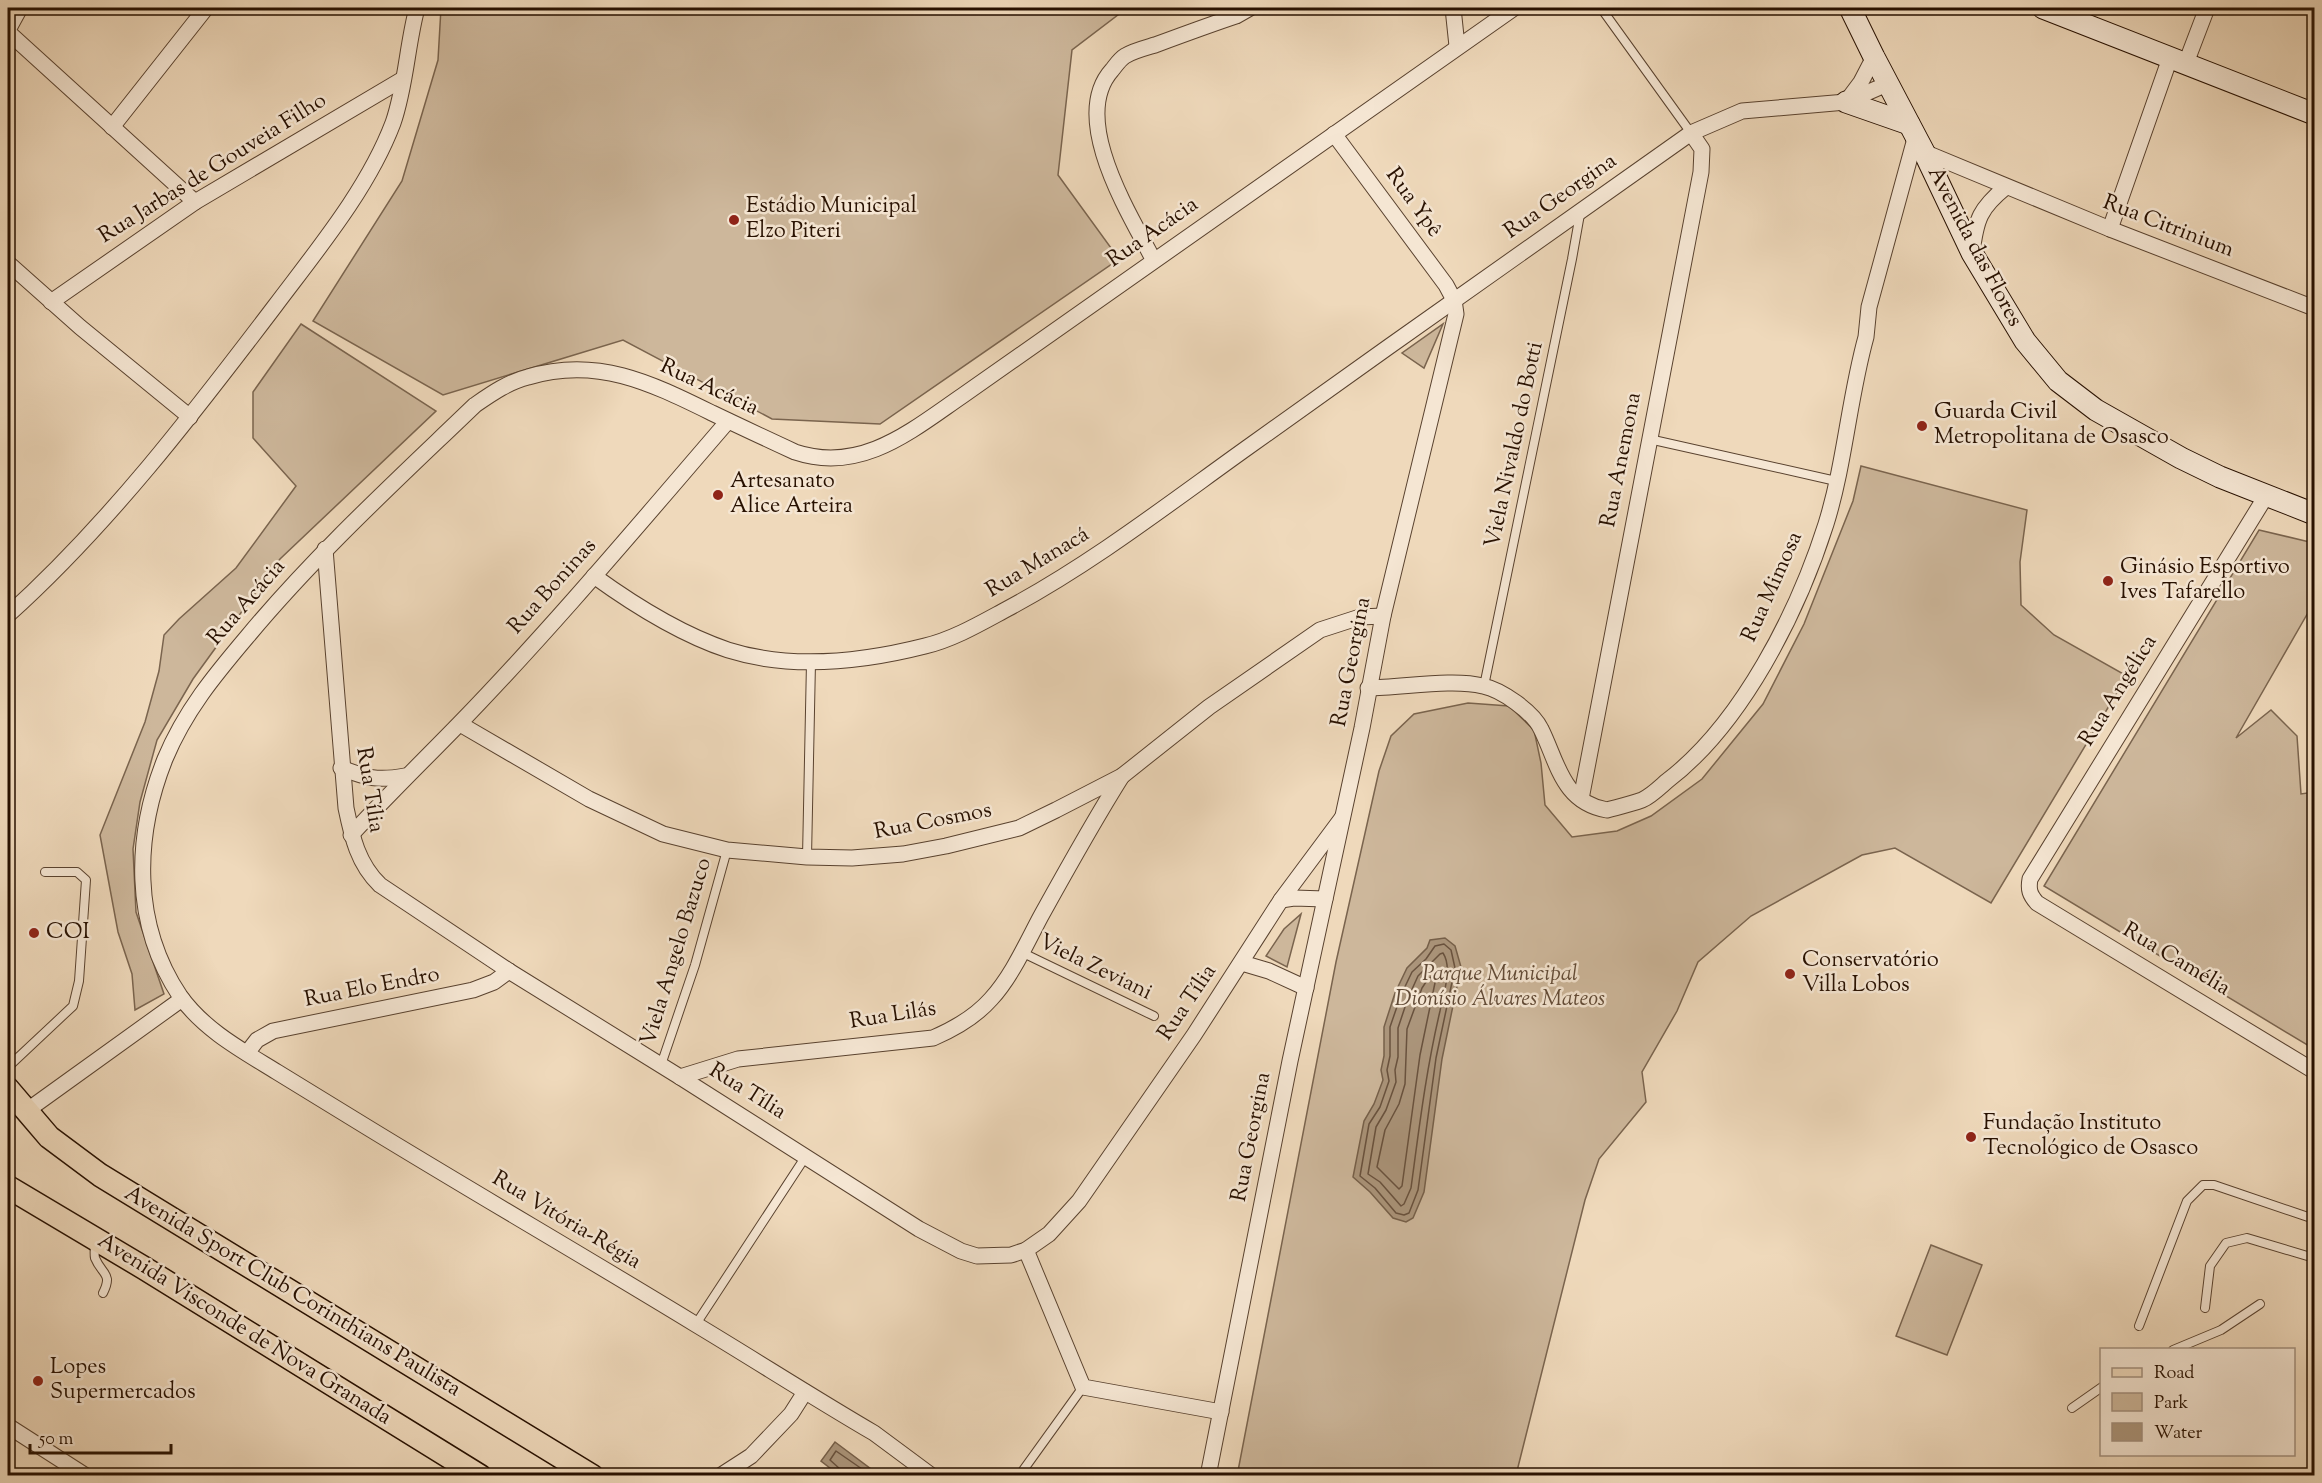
<svg xmlns="http://www.w3.org/2000/svg" width="2322" height="1483" font-family="'Sorts Mill Goudy',serif">
  <style>
    .green { fill: #cdb79b; stroke: #7a644e; stroke-width: 1.5 }
    .water { fill: #ab957b; stroke: #76604a; stroke-width: 1.5 }
    .lines { fill: none; stroke-linecap: round; stroke-linejoin: round }
    .shore { stroke: #69523e; stroke-width: 1.5 }
    .lane-casing { stroke: #59422f; stroke-width: 10 }
    .street-casing { stroke: #59422f; stroke-width: 17 }
    .secondary-casing { stroke: #271000; stroke-width: 23 }
    .primary-casing { stroke: #271000; stroke-width: 25 }
    .lane { stroke: #f5e6d3; stroke-width: 8 }
    .street { stroke: #f5e6d3; stroke-width: 15 }
    .secondary { stroke: #f5e6d3; stroke-width: 21 }
    .primary { stroke: #efd9bb; stroke-width: 22 }
    .poi-dot { fill: #8f2418; stroke: #f5e6d3; stroke-width: 2 }
    .labels { text-anchor: middle; dominant-baseline: central; stroke-width: 5; stroke-linejoin: round; paint-order: stroke }
    .street-label { font-size: 22px; fill: #271000; stroke: #f5e6d3 }
    .poi-label { font-size: 22px; fill: #271000; stroke: #f5e6d3; text-anchor: start }
    .park-label { font-size: 22px; font-style: italic; fill: #614a36; stroke: #f5e6d3 }
  </style>
  <rect width="100%" height="100%" fill="#efd9bb"/>
  <filter id="stains"><feTurbulence type="fractalNoise" baseFrequency=".00333" numOctaves="4"/><feColorMatrix values="0 0 0 0 .2 0 0 0 0 .09 0 0 0 0 .02 0 0 0 .5 -.17"/></filter>
  <radialGradient id="worn" r=".72"><stop offset=".6" stop-color="#630" stop-opacity="0"/><stop offset="1" stop-color="#630" stop-opacity=".3"/></radialGradient>
  <g class="green">
    <path d="M441,8H1127L1072,50L1058,175L1119,259L880,424L772,419L623,340L443,395L313,321L402,181L438,60Z"/>
    <path d="M301,324L436,411L280,559L193,679L157,740L140,802L133,849L136,912L164,994L135,1010L132,974L118,932L100,835L145,722L159,671L164,635L179,619L236,568L296,486L253,438V392Z"/>
    <path d="M1443,324L1424,368L1402,353Z"/>
    <path d="M1861,466L2027,510L2020,562L2021,605L2054,635L2127,676L1991,903L1895,848L1862,855L1751,916L1698,962L1677,1011L1642,1072L1646,1102L1599,1159L1585,1200L1516,1475L1237,1476L1336,962L1379,771L1391,736L1414,714L1468,703L1509,706L1534,730L1541,763L1545,805L1572,837L1617,831L1651,816L1702,779L1763,704L1804,624L1853,501Z"/>
    <path d="M2259,530L2314,543V614L2309,611L2236,738L2271,710L2297,736L2301,794L2314,792V1049L2044,886Z"/>
    <path d="M1301,914L1287,967L1266,956L1284,929Z"/>
    <path d="M1931,1245L1982,1265L1947,1355L1896,1336Z"/>
  </g>
  <g class="water">
    <path d="M1445,938L1455,946L1461,967L1442,1059L1424,1192L1413,1218L1406,1222L1393,1218L1370,1192L1353,1177L1364,1121L1374,1104L1383,1080L1381,1070L1384,1056V1027L1395,993L1407,968L1427,948L1430,940Z"/>
    <path d="M835,1442L871,1469L867,1475H839L821,1461Z"/>
  </g>
  <g class="lines">
    <g class="shore">
      <path d="M1444,944L1451,950L1455,968L1436,1058L1418,1190L1409,1213L1404,1215L1396,1213L1375,1188L1360,1176L1369,1124L1380,1107L1389,1081L1387,1070L1390,1056V1027L1401,995L1412,972L1426,959L1435,946Z"/>
      <path d="M1443,953C1453,968 1443,995 1440,1011C1426,1070 1419,1129 1411,1188L1404,1204L1401,1206L1380,1182L1368,1174L1376,1127L1386,1110L1396,1082L1395,1070L1398,1057V1028L1408,998L1418,976L1440,954Z"/>
      <path d="M1434,975L1436,978L1420,1055L1402,1186L1399,1189L1377,1167L1385,1130L1399,1104L1405,1084L1407,1029L1422,988L1428,979Z"/>
      <path d="M842,1476L840,1469L830,1460L836,1451L862,1469L863,1476"/>
    </g>
    <defs>
      <g id="lane">
        <path d="M1601,8L1691,133"/>
        <path d="M1649,439L1836,481"/>
        <path d="M1484,686L1572,259L1580,214"/>
        <path d="M807,857L811,662"/>
        <path d="M1021,952L1154,1016"/>
        <path d="M661,1065L695,965L727,850"/>
        <path d="M8,1067L73,1006L79,981L86,880L77,872H45"/>
        <path d="M95,1243C95,1248 94,1254 95,1258C102,1275 113,1273 103,1293"/>
        <path d="M2205,1308L2210,1266L2226,1243L2247,1238L2314,1258"/>
        <path d="M696,1324L806,1156"/>
        <path d="M2139,1326L2187,1201L2203,1185H2214L2314,1219"/>
        <path d="M2173,1350L2221,1330L2260,1304"/>
        <path d="M2072,1408L2102,1387"/>
        <path d="M2045,1475L2046,1476"/>
        <path d="M1019,1476L1083,1387"/>
      </g>
      <g id="street">
        <path d="M1453,8L1457,46"/>
        <path d="M8,30L20,8"/>
        <path d="M8,32L195,202"/>
        <path d="M2186,63L2207,8"/>
        <path d="M1846,102L1861,82L1874,57"/>
        <path d="M112,127L206,8"/>
        <path d="M1924,152L2110,229L2314,308"/>
        <path d="M2110,229L2170,58"/>
        <path d="M1972,253C1976,219 1980,208 2006,187"/>
        <path d="M1153,259C1129,213 1069,118 1112,70C1116,65 1120,59 1125,56C1133,51 1145,48 1155,45C1182,35 1209,25 1236,16L1250,8"/>
        <path d="M8,263L80,327L190,417"/>
        <path d="M51,302L195,202L403,79"/>
        <path d="M2266,496L2030,879C2028,890 2030,895 2037,903L2314,1071"/>
        <path d="M325,549L346,808C352,837 358,864 380,885L509,971L680,1077L919,1229L961,1251L977,1256L1011,1255L1026,1250L1049,1234L1079,1201L1194,1035L1281,900L1342,818"/>
        <path d="M594,576C634,605 680,634 728,650C791,670 862,662 925,646C954,639 981,623 1007,609C1093,563 1171,502 1251,445C1397,340 1545,237 1691,133L1742,111L1846,102L1887,84"/>
        <path d="M8,615C109,524 193,414 275,306C317,250 368,189 393,123C406,86 407,45 417,8"/>
        <path d="M1368,688C1402,688 1452,678 1483,686C1502,690 1533,712 1541,729C1558,763 1562,802 1607,810C1618,807 1631,804 1642,800C1651,796 1660,787 1667,781C1742,724 1798,612 1826,524C1845,463 1849,398 1866,337L1869,307L1916,135"/>
        <path d="M460,724L589,799L663,834L727,850L807,857L852,858L903,854L946,846L1019,828L1056,810L1122,776L1209,707L1320,630L1360,617L1383,616"/>
        <path d="M341,768C367,778 377,781 405,776"/>
        <path d="M1581,799L1701,172L1702,149L1691,133"/>
        <path d="M351,835C386,797 423,761 459,724C553,627 640,523 728,421"/>
        <path d="M1281,900L1294,898L1325,899"/>
        <path d="M1242,963L1269,971L1306,988"/>
        <path d="M247,1053L257,1040L273,1031L473,990L494,982L509,971"/>
        <path d="M680,1077L738,1059L933,1038C954,1029 976,1016 991,999C1012,976 1026,944 1041,916C1067,869 1093,822 1122,776"/>
        <path d="M25,1112L182,999"/>
        <path d="M1026,1250L1083,1387L1221,1412"/>
        <path d="M8,1426L86,1476"/>
        <path d="M720,1476L751,1456L791,1414L805,1392"/>
        <path d="M932,1476L874,1433C814,1398 755,1360 695,1324C587,1258 478,1195 370,1129C339,1110 308,1091 277,1072C243,1051 204,1030 180,996C132,924 134,837 165,759C185,711 214,676 247,637C317,553 397,480 475,405C491,394 508,382 528,377C597,356 651,383 712,413C739,426 767,439 795,452C861,474 911,431 962,396L1514,8"/>
        <path d="M1208,1476L1290,1061L1362,728L1383,616L1456,314L1454,300L1446,285L1334,134"/>
      </g>
      <g id="secondary">
        <path d="M1850,8L1874,57L1924,152L1972,253L2025,341L2058,381L2096,410L2181,458L2220,477L2314,514"/>
        <path d="M2043,8L2314,114"/>
        <path d="M1846,102L1909,124"/>
      </g>
      <g id="primary">
        <path d="M8,1089L49,1137L100,1175L592,1476"/>
        <path d="M8,1187L144,1268L480,1476"/>
      </g>
    </defs>
    <use href="#lane" class="lane-casing"/>
    <use href="#street" class="street-casing"/>
    <use href="#secondary" class="secondary-casing"/>
    <use href="#primary" class="primary-casing"/>
    <use href="#lane" class="lane"/>
    <use href="#street" class="street"/>
    <use href="#secondary" class="secondary"/>
    <use href="#primary" class="primary"/>
  </g>
  <g class="poi-dot">
    <circle cx="734" cy="220" r="6"/>
    <circle cx="1922" cy="426" r="6"/>
    <circle cx="718" cy="495" r="6"/>
    <circle cx="2108" cy="581" r="6"/>
    <circle cx="34" cy="933" r="6"/>
    <circle cx="1790" cy="974" r="6"/>
    <circle cx="1971" cy="1137" r="6"/>
    <circle cx="38" cy="1381" r="6"/>
  </g>
  <g class="labels">
    <g class="street-label">
      <text transform="translate(213 169) rotate(-32)">Rua Jarbas de Gouveia Filho</text>
      <text transform="translate(1561 197) rotate(-35)">Rua Georgina</text>
      <text transform="translate(1413 203) rotate(54)">Rua Ypê</text>
      <text transform="translate(2168 227) rotate(21)">Rua Citrinium</text>
      <text transform="translate(1153 233) rotate(-35)">Rua Acácia</text>
      <text transform="translate(1974 247) rotate(62)">Avenida das Flores</text>
      <text transform="translate(709 388) rotate(25)">Rua Acácia</text>
      <text transform="translate(1515 445) rotate(-78)">Viela Nivaldo do Botti</text>
      <text transform="translate(1622 460) rotate(-79)">Rua Anemona</text>
      <text transform="translate(1038 563) rotate(-31)">Rua Manacá</text>
      <text transform="translate(553 587) rotate(-48)">Rua Boninas</text>
      <text transform="translate(1773 587) rotate(-66)">Rua Mimosa</text>
      <text transform="translate(247 603) rotate(-49)">Rua Acácia</text>
      <text transform="translate(1352 662) rotate(-79)">Rua Georgina</text>
      <text transform="translate(2119 691) rotate(-58)">Rua Angélica</text>
      <text transform="translate(369 790) rotate(81)">Rua Tília</text>
      <text transform="translate(933 822) rotate(-11)">Rua Cosmos</text>
      <text transform="translate(677 952) rotate(-73)">Viela Angelo Bazuco</text>
      <text transform="translate(2176 960) rotate(31)">Rua Camélia</text>
      <text transform="translate(1095 968) rotate(26)">Viela Zeviani</text>
      <text transform="translate(372 988) rotate(-11)">Rua Elo Endro</text>
      <text transform="translate(1188 1003) rotate(-56)">Rua Tília</text>
      <text transform="translate(893 1016) rotate(-9)">Rua Lilás</text>
      <text transform="translate(747 1092) rotate(32)">Rua Tília</text>
      <text transform="translate(1252 1137) rotate(-79)">Rua Georgina</text>
      <text transform="translate(566 1221) rotate(31)">Rua Vitória-Régia</text>
      <text transform="translate(292 1292) rotate(31)">Avenida Sport Club Corinthians Paulista</text>
      <text transform="translate(244 1330) rotate(32)">Avenida Visconde de Nova Granada</text>
    </g>
    <g class="poi-label">
      <text x="746" y="207">Estádio Municipal<tspan x="746" dy="25">Elzo Piteri</tspan></text>
      <text x="1934" y="413">Guarda Civil<tspan x="1934" dy="25">Metropolitana de Osasco</tspan></text>
      <text x="730" y="482">Artesanato<tspan x="730" dy="25">Alice Arteira</tspan></text>
      <text x="2120" y="568">Ginásio Esportivo<tspan x="2120" dy="25">Ives Tafarello</tspan></text>
      <text x="46" y="933">COI</text>
      <text x="1802" y="961">Conservatório<tspan x="1802" dy="25">Villa Lobos</tspan></text>
      <text x="1983" y="1124">Fundação Instituto<tspan x="1983" dy="25">Tecnológico de Osasco</tspan></text>
      <text x="50" y="1368">Lopes<tspan x="50" dy="25">Supermercados</tspan></text>
    </g>
    <g class="park-label">
      <text x="1500" y="975">Parque Municipal<tspan x="1500" dy="25">Dionísio Álvares Mateos</tspan></text>
    </g>
  </g>
  <rect width="2322" height="1483" fill="none" stroke="#efd9bb" stroke-width="30"/>
  <rect x="9" y="9" width="2304" height="1465" fill="none" stroke="#271000" stroke-width="3"/>
  <rect x="15" y="15" width="2292" height="1453" fill="none" stroke="#271000" stroke-width="1.5"/>
  <rect x="2100" y="1348" width="195" height="108" fill="#f5e6d3" stroke="#a3907f" stroke-width="1.5"/>
  <rect x="2112" y="1368" width="30" height="9" fill="#efd9bb" stroke="#a3907f" stroke-width="1.5"/>
  <text x="2154" y="1378" font-size="18" fill="#271000">Road</text>
  <rect x="2112" y="1393" width="30" height="18" fill="#cdb79b" stroke="#a3907f" stroke-width="1.5"/>
  <text x="2154" y="1408" font-size="18" fill="#271000">Park</text>
  <rect x="2112" y="1423" width="30" height="18" fill="#ab957b" stroke="#a3907f" stroke-width="1.5"/>
  <text x="2154" y="1438" font-size="18" fill="#271000">Water</text>
  <path d="M30 1444v9h141v-9" fill="none" stroke="#271000" stroke-width="3"/>
  <text x="39" y="1444" font-size="18" fill="#271000" stroke="#f5e6d3" stroke-width="4.5" paint-order="stroke">50 m</text>
  <rect width="100%" height="100%" filter="url(#stains)"/>
  <rect width="100%" height="100%" fill="url(#worn)"/>
</svg>
